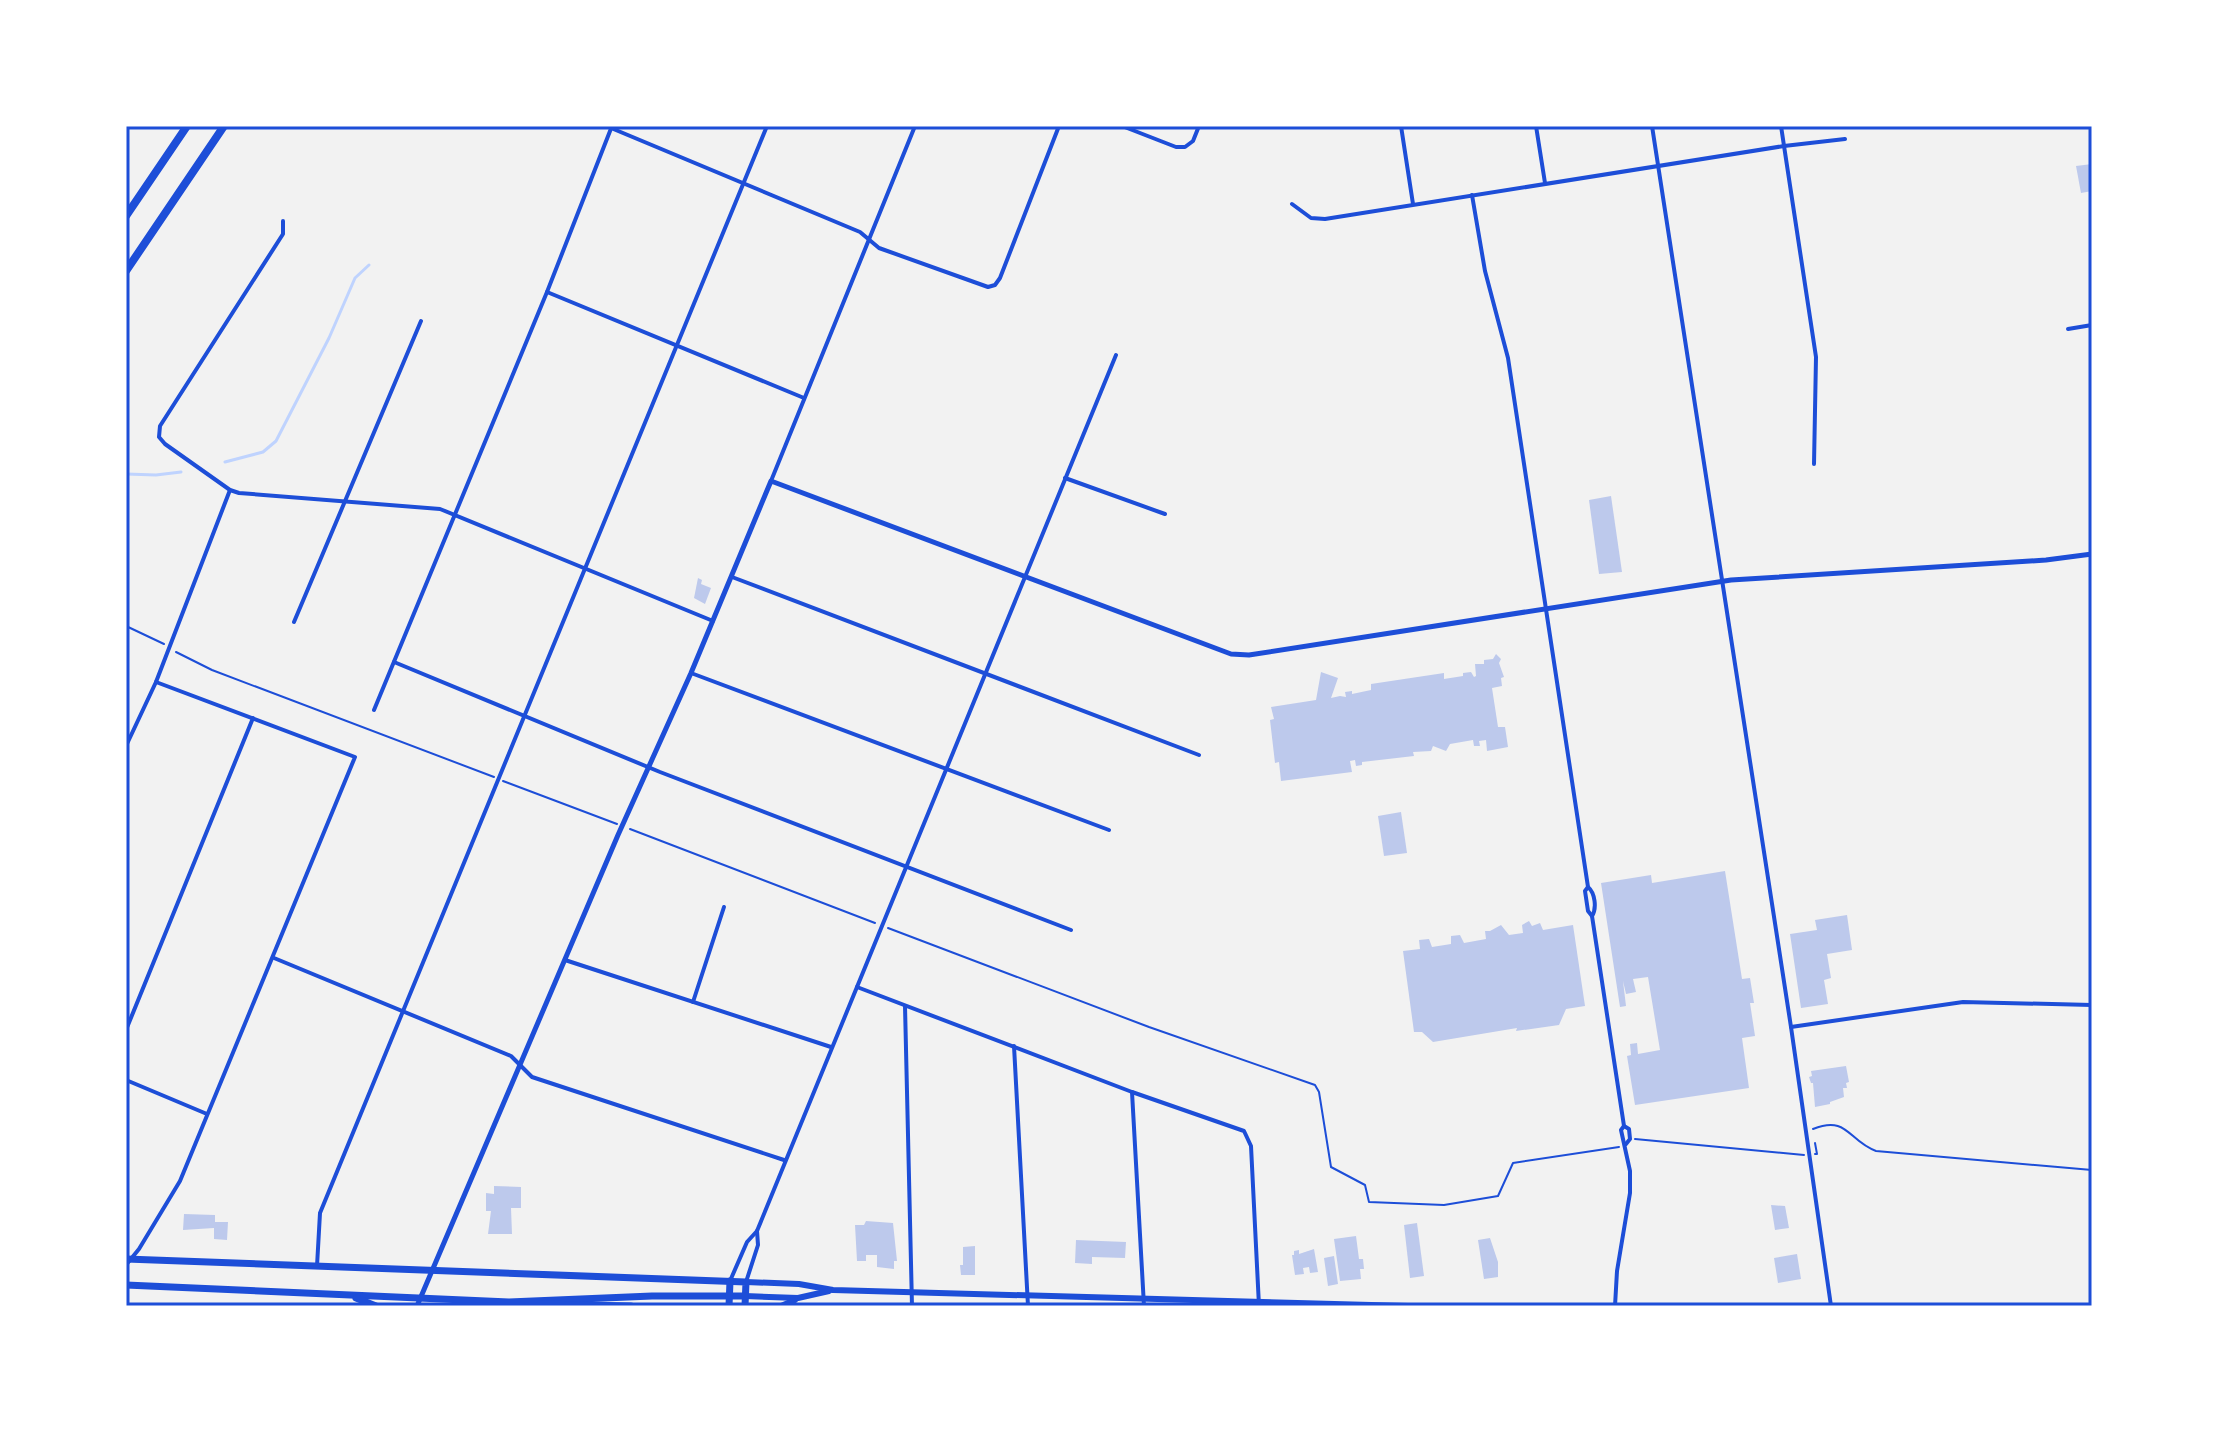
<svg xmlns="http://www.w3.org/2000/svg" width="2218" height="1432" font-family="Ubuntu,sans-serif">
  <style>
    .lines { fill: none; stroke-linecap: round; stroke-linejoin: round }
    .stream { stroke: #bfd3fe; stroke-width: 3 }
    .building { fill: #bdc9ec }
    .path { stroke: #1d4ed8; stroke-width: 2 }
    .minor { stroke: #1d4ed8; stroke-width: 4 }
    .tertiary { stroke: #1d4ed8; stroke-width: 5 }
    .secondary { stroke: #1d4ed8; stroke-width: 6 }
    .primary { stroke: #1d4ed8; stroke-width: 7 }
    .motorway { stroke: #1d4ed8; stroke-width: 8 }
    .neatline { fill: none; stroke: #1d4ed8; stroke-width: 3 }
  </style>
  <rect width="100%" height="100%" fill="#f2f2f2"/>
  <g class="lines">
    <g class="stream">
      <path d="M225,462L263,452L276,441L329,338L355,278L369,265"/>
      <path d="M126,474L156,475L181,472"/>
    </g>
  </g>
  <g class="building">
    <path d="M2092,164V191L2081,193L2076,166Z"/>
    <path d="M1611,496L1622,572L1599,574L1589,500Z"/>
    <path d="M698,578L702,580L701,584L711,588L705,604L694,598Z"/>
    <path d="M1496,654L1501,659L1499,663L1504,677L1501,678L1502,686L1492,688L1498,727H1505L1508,747L1487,751L1486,740L1479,741L1480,746H1474L1473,740L1450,744L1446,751L1433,746L1431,751L1413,752L1414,756L1362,762V765L1356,766L1355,760L1350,761L1352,772L1281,781L1279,762L1275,763L1270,720L1274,719L1271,707L1316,700L1321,672L1338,678L1331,698L1340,696L1346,697L1345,692L1352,691V694L1371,690V684L1444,673V679L1463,676V673L1471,672L1474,677L1476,676L1475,664H1484V660L1493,659Z"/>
    <path d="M1401,812L1407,853L1384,856L1378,816Z"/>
    <path d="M1725,871L1742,979L1750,978L1754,1003H1750L1755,1036L1742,1038L1749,1088L1635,1105L1627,1056L1631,1055L1630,1044L1637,1043L1638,1054L1660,1050L1648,977L1633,979L1636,992L1626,994L1623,981L1626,1006L1620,1007L1601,883L1651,875L1652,883Z"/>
    <path d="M1847,915L1852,950L1827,954L1831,978L1824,980L1828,1004L1801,1008L1790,934L1817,930L1815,920Z"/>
    <path d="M1529,921L1532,926L1540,923L1543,930L1573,925L1585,1006L1566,1009L1559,1025L1516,1031L1517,1028L1433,1042L1422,1032H1414L1403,951L1420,949L1419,940L1429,939L1432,947L1451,944V936L1460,935L1464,943L1486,939L1485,931H1490L1501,925L1509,935L1523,933L1522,925Z"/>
    <path d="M1846,1066L1849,1082L1846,1083L1847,1088H1843L1844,1097L1830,1102V1104L1815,1107L1813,1083H1811L1809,1077L1812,1076L1811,1071Z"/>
    <path d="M494,1186L521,1187V1208H511L512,1234H488L491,1211H486V1193L494,1194Z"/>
    <path d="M1771,1205L1785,1206L1789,1228L1775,1230Z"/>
    <path d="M184,1214L215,1215V1222H228L227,1240L214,1239V1228L183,1230Z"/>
    <path d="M866,1221L893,1223L897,1261H894V1269L877,1267V1255H866V1261H857L855,1225H864Z"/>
    <path d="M1417,1223L1424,1276L1410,1278L1404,1225Z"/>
    <path d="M1356,1236L1359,1259H1363L1364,1269H1360L1361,1279L1340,1281L1334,1239Z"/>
    <path d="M1490,1238L1498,1262V1277L1484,1279L1478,1240Z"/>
    <path d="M1076,1240L1126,1242L1125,1258L1092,1257V1264L1075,1263Z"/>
    <path d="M975,1246V1275H961L960,1265H963V1247Z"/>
    <path d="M1314,1249L1318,1272L1310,1273L1309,1267L1303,1268L1304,1274L1295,1275L1292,1255H1294V1251L1299,1250V1254Z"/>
    <path d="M1797,1254L1801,1279L1778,1283L1774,1258Z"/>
    <path d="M1334,1256L1338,1284L1328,1286L1324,1258Z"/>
  </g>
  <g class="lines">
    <g class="path">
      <path d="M126,626L164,644"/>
      <path d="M176,652L212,670L494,777"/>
      <path d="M503,781L617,824"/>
      <path d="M630,829L875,923"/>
      <path d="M888,928L1149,1027L1315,1085L1319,1092L1331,1167L1365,1185L1369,1202L1444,1205L1498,1196L1513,1163L1619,1147"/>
      <path d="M1813,1129C1848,1115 1848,1141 1876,1151L2092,1170"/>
      <path d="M1635,1139L1804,1155"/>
      <path d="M1815,1154H1817L1815,1143"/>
    </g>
    <g class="minor">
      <path d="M1122,126L1176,147H1185L1193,141L1199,126"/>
      <path d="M1401,126L1413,204"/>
      <path d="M1536,126L1545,183"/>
      <path d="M1652,126L1791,1027L1831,1306"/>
      <path d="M1781,126L1816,357L1814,464"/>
      <path d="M611,128L860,232L879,248L988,287L995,285L1000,278L1059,126"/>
      <path d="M1472,195L1485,271L1508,358L1588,887C1595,893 1597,908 1592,916"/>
      <path d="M1292,204L1311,218L1325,219L1784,146L1845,139"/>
      <path d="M283,221V234L160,426L159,437L165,444L230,490L239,493L440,509L713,621"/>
      <path d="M547,292L804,398"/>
      <path d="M2068,329L2092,325"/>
      <path d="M1065,478L1165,514"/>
      <path d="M771,481L915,126"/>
      <path d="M732,577L1199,755"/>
      <path d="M294,622L421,321"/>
      <path d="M394,662L660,772L1071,930"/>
      <path d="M691,673L1109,830"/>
      <path d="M374,710L547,292L612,126"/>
      <path d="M126,746L156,682L230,490"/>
      <path d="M1588,887L1585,891L1588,911L1592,916L1624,1126L1629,1129L1630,1139L1626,1144"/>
      <path d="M274,958L511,1056L532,1077L784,1160"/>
      <path d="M565,960L831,1047"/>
      <path d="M857,987L1132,1092L1244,1131L1251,1146L1259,1306"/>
      <path d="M693,1002L724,907"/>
      <path d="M905,1006L912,1306"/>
      <path d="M1791,1027L1963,1002L2092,1005V1091"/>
      <path d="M126,1030L253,718"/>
      <path d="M1014,1046L1028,1306"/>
      <path d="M126,1080L207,1114"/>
      <path d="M1132,1092L1144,1306"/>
      <path d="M126,1265L139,1249L180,1181L355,757L156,682"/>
      <path d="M317,1266L320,1213L767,126"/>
      <path d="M730,1281L747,1242L757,1231L1116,355"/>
      <path d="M746,1282L758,1245L757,1231"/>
      <path d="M1615,1306L1617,1271L1630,1193V1171L1621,1130L1624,1126"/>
    </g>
    <path class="tertiary" d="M417,1306L618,835L691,673L771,481L1231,654L1249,655L1731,580L2046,560L2092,554"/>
    <g class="secondary">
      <path d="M746,1282L799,1284L833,1290L1408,1306"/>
      <path d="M745,1296L798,1298L829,1291"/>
      <path d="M781,1306L795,1300"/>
    </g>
    <g class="primary">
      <path d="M126,1259L746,1282L745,1306"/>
      <path d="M126,1285L509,1302L652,1296H745"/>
      <path d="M356,1298L376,1306"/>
      <path d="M540,1304L631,1306"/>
      <path d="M729,1306L730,1281"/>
    </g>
    <g class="motorway">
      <path d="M126,216L187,126"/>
      <path d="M126,271L224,126"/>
    </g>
  </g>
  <rect width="2218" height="1432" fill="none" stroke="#ffffff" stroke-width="256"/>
  <rect x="128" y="128" width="1962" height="1176" class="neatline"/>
</svg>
